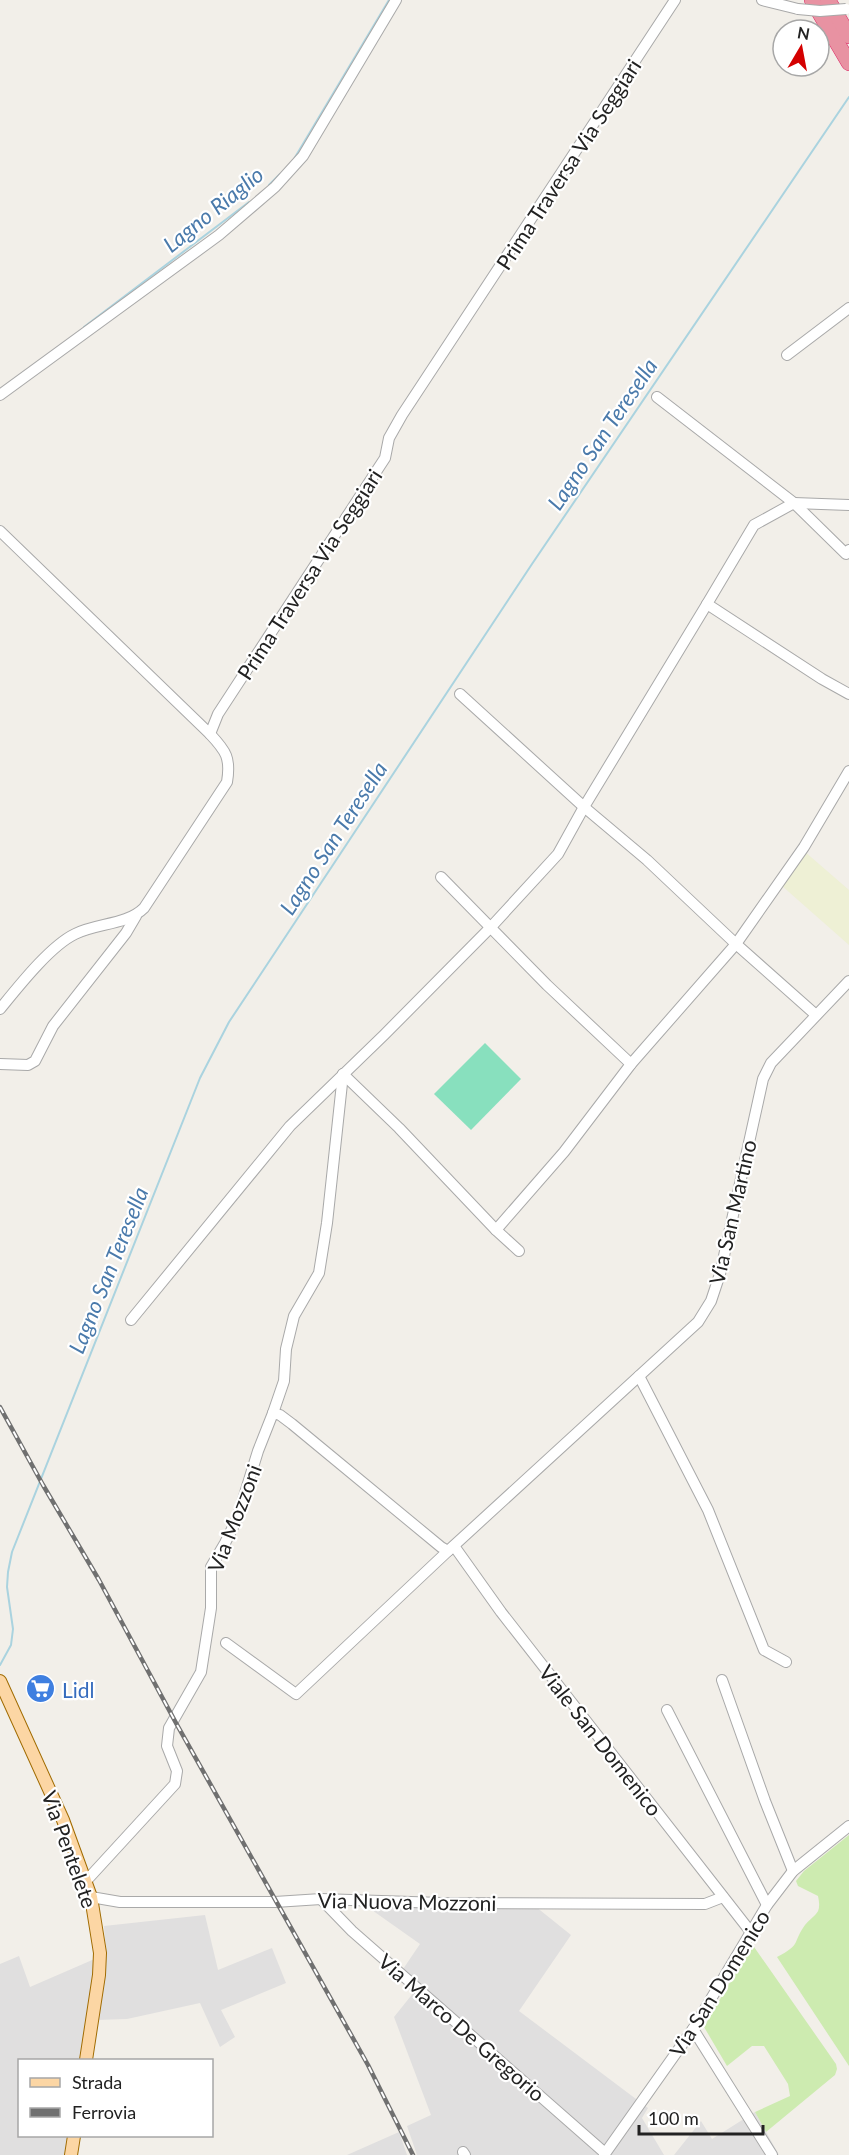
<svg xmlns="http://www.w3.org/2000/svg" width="849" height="2155" font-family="Lato,sans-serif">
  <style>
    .residential { fill: #e0dfdf }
    .farmland { fill: #eef0d5 }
    .grass { fill: #cdebb0 }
    .pitch { fill: #88e0be }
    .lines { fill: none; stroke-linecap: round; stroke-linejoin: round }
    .stream { stroke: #aad3df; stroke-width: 2 }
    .minor-casing { stroke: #a9a9a9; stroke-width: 12 }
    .major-casing { stroke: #a06b00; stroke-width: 14 }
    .highway-casing { stroke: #dc2a67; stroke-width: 16 }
    .minor { stroke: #fff; stroke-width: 10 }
    .major { stroke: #fcd6a4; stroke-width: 12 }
    .highway { stroke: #e892a2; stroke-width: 15 }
    .rail-casing { stroke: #707070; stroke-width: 4.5 }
    .rail { stroke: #fff; stroke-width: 2; stroke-dasharray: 7; stroke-linecap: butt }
    .minor-bridge-casing { stroke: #a9a9a9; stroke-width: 12; stroke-linecap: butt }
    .minor-bridge { stroke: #fff; stroke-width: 10 }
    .labels { text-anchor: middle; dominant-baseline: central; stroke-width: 4.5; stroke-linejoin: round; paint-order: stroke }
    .street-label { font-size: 21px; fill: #222; stroke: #fff }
    .shop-label { font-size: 21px; fill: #366cbe; stroke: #fff; text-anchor: start }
    .water-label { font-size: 22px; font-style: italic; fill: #4a7aab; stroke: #fff }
  </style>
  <rect width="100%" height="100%" fill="#f2efe9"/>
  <g class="residential">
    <path d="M352,1896L525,1898L571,1935L519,2011L648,2108L642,2118L664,2155H417L407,2126L431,2115L394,2017L414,1992L397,1978L420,1944Z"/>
    <path d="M205,1915L218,1970L272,1948L286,1983L221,2010L235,2037L220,2047L200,2003L127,2019L96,2020L89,2060H20V2136H75L71,2155H0V1964L19,1956L30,1987L106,1954L104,1926Z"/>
    <path d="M755,2112L779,2155H674L701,2121L712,2139Z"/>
    <path d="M399,2132L407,2155H347Z"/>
  </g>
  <path class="farmland" d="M804,851L849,890V945L781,885Z"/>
  <g class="grass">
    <path d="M849,1835V2066L777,1957C802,1944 792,1943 805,1925C815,1913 822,1915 818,1896L798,1886L796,1881L804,1871Z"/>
    <path d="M752,1944L836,2064L837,2069L835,2075L766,2132L755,2112L790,2096L788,2084L764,2046H752L727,2066L704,2027Z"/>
  </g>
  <path class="pitch" d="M485,1043L521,1079L471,1130L434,1094Z"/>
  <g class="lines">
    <g class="stream">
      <path d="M294,159L389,0"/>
      <path d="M269,185L280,174"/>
      <path d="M84,327L249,202"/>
      <path d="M0,1665L11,1645L13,1629L7,1587L8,1572L12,1552L200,1078L229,1022L532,564L849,97"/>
    </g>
    <defs>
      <g id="minor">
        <path d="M762,0L798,9"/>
        <path d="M787,355L849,308"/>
        <path d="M0,395L219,235L275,187L303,156L396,0"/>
        <path d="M657,397L794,503L846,554L849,550"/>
        <path d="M849,505L794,503L754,525L707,604L822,679L849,694"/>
        <path d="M0,531L210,734C226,751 231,758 227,782L144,908C127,925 97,923 75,934C50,946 18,987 0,1009"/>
        <path d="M460,694L584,807L647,860L736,944L816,1015"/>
        <path d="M210,734L218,714L385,458L389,438L402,415L675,0"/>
        <path d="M441,877L547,985L631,1064"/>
        <path d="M0,1064L28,1065L35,1061L53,1026L126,933L136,916"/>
        <path d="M343,1074L399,1128L496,1230L519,1251"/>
        <path d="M496,1230L564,1152L631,1064L736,944L804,847L849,771"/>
        <path d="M131,1320L290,1126L384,1035L491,927L558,854L584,807L707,604"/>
        <path d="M639,1376L708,1510L764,1650L786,1662"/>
        <path d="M273,1413L284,1381L286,1349L294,1316L319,1273L327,1223L343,1074"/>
        <path d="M454,1546L501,1612L750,1931"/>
        <path d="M226,1643L296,1694L448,1551"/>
        <path d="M722,1680L765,1801L793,1871"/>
        <path d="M667,1710L767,1905"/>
        <path d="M86,1881L175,1784L177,1771L167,1746L169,1728L201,1672L211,1608V1567L225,1543L237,1519L258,1451L273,1413L280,1415L292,1424L441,1547L448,1551L698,1322L711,1301L720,1274L763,1079L771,1063L849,981"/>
        <path d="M91,1897L120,1902H275L321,1899L441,1903L705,1904L723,1897"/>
        <path d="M321,1899L352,1931L605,2153"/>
        <path d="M693,2029L772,2155"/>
        <path d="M463,2152L465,2155"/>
        <path d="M604,2155L693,2029L767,1905L793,1871L849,1826"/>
      </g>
      <g id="major">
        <path d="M0,1681L63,1820L91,1897L100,1953L99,1975L86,2060"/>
        <path d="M71,2155L74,2136"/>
      </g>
      <g id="highway">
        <path d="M812,0L849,63"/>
        <path d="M828,0L849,36"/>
      </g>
    </defs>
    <use href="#minor" class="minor-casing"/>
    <use href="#major" class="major-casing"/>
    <use href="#highway" class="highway-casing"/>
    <use href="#minor" class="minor"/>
    <use href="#major" class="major"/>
    <use href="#highway" class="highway"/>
    <defs>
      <path id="rail" d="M0,1407L43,1485L99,1580L176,1723L368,2065L413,2155"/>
    </defs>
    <use href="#rail" class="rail-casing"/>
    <use href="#rail" class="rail"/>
    <defs>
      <path id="minor-bridge" d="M798,9L820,11L846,9"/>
    </defs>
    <use href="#minor-bridge" class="minor-bridge-casing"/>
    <use href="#minor-bridge" class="minor-bridge"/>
  </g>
  <defs>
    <symbol id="supermarket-disc" viewBox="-11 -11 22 22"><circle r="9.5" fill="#3f7fe0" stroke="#fff"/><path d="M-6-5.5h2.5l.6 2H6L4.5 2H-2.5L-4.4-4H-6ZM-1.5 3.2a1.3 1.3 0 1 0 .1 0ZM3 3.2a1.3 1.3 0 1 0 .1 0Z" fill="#fff"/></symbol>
  </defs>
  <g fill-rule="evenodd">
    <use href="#supermarket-disc" x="24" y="1672" width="33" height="33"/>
  </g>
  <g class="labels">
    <g class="street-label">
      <text transform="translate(568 164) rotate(-57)">Prima Traversa Via Seggiari</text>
      <text transform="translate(309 574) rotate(-57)">Prima Traversa Via Seggiari</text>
      <text transform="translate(732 1212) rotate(-77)">Via San Martino</text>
      <text transform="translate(234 1518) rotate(-69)">Via Mozzoni</text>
      <text transform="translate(601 1740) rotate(52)">Viale San Domenico</text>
      <text transform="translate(70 1849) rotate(70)">Via Pentelete</text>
      <text transform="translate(407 1901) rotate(1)">Via Nuova Mozzoni</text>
      <text transform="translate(719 1983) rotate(-58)">Via San Domenico</text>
      <text transform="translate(462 2027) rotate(41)">Via Marco De Gregorio</text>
    </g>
    <g class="shop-label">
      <text x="62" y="1689">Lidl</text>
    </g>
    <g class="water-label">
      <text transform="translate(213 209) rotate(-39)">Lagno Riaglio</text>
      <text transform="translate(602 434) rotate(-56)">Lagno San Teresella</text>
      <text transform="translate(333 838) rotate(-57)">Lagno San Teresella</text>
      <text transform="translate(108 1270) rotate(-68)">Lagno San Teresella</text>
    </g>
  </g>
  <rect x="18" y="2059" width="195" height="78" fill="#ffffff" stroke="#a7a7a7" stroke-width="1.5"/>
  <rect x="30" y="2078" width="30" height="9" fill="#fcd6a4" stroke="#a7a7a7" stroke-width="1.5"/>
  <text x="72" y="2089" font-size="18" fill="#222222">Strada</text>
  <rect x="30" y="2108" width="30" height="9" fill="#707070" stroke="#a7a7a7" stroke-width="1.5"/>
  <text x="72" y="2119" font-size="18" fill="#222222">Ferrovia</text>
  <g transform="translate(801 48) rotate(10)"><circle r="28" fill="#ffffff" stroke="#a7a7a7" stroke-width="1.5"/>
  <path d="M0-4.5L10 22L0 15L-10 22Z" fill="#d40000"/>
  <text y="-9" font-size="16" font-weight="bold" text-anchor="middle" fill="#222222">N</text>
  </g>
  <path d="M639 2125v9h124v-9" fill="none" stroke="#222222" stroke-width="3"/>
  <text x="648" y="2125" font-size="18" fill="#222222" stroke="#ffffff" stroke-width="4.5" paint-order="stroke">100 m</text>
</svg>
